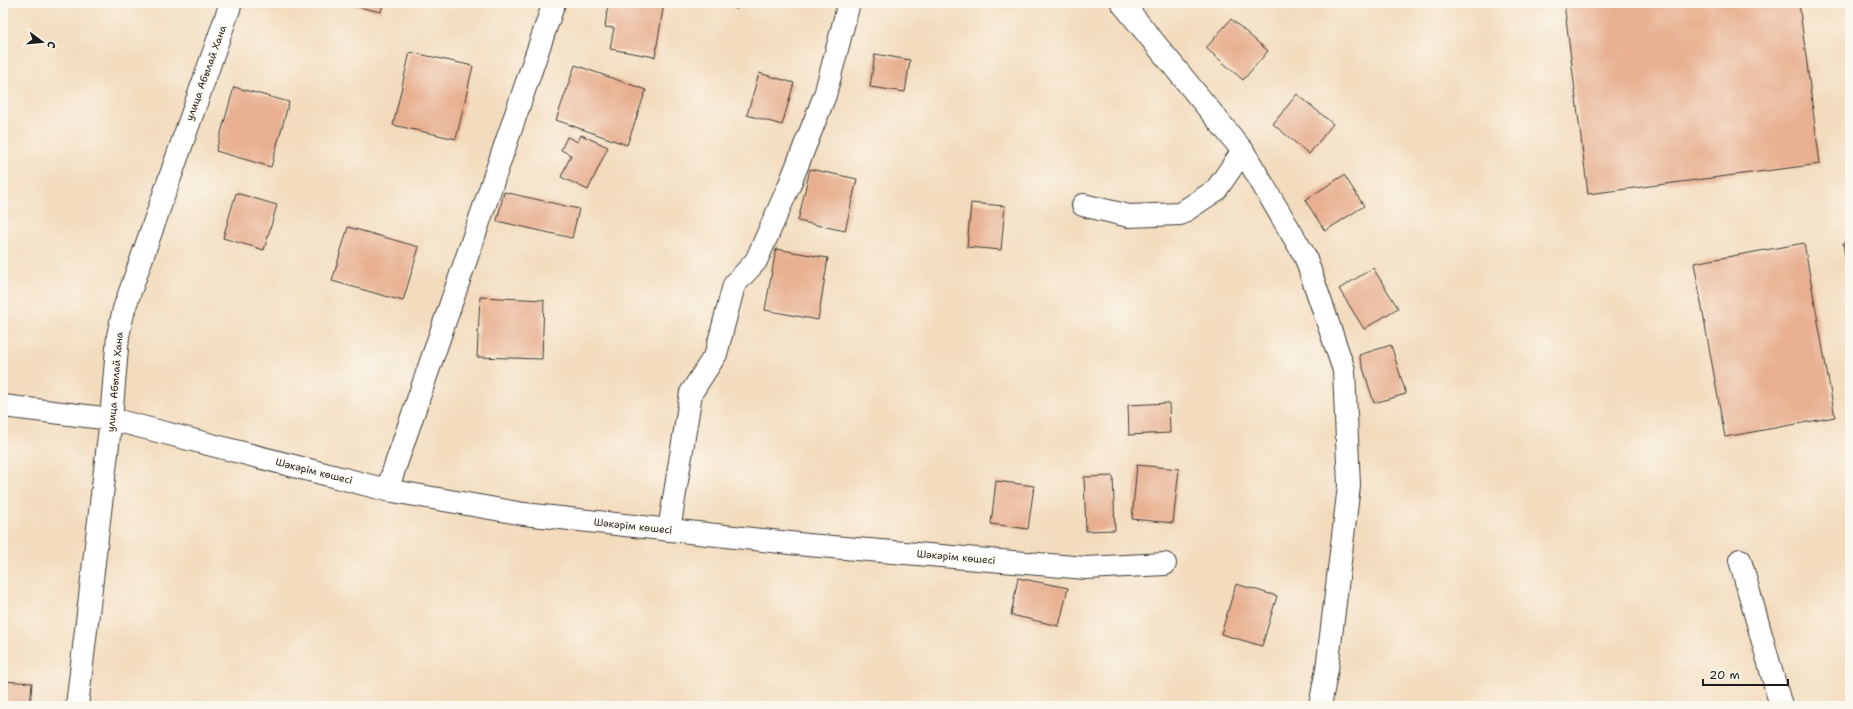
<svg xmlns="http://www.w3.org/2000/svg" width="1853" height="709" font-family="'Shantell Sans',sans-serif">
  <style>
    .building { fill: #e8b091 }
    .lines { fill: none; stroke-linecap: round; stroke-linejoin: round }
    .minor-casing { stroke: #3c3934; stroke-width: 24 }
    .minor { stroke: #fff; stroke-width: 22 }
    .labels { text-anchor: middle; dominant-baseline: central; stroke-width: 3; stroke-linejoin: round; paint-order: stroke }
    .street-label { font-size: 10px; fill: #1c1c1c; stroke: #fbf7ec }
  </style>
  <rect width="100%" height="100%" fill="#fbf7ec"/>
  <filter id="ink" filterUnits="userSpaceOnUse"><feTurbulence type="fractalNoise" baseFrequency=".025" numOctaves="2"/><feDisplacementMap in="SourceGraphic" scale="8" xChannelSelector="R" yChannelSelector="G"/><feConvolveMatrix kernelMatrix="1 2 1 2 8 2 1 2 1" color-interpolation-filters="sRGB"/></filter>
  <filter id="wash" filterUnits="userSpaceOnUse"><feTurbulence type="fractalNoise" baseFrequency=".012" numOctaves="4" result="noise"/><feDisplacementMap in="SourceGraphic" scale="16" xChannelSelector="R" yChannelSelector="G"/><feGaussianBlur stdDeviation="0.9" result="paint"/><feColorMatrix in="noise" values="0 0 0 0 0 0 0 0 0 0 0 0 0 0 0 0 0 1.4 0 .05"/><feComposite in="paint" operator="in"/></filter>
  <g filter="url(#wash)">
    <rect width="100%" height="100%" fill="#f3dcbe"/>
    <g id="blocks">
      <g class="building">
        <path d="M340,3H383L381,12Z"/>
        <path d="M616,3H664L655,57L610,49L614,28L605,27L608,4L615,5Z"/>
        <path d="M723,3H740L737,9Z"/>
        <path d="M1564,3H1799L1820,164L1588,194Z"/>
        <path d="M1231,19L1268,51L1243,80L1206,48Z"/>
        <path d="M410,52L473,66L456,139L393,125Z"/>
        <path d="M875,54L910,60L905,92L870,87Z"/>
        <path d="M575,65L646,90L627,145L556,120Z"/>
        <path d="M759,73L794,83L782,125L747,115Z"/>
        <path d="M234,87L289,102L271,167L216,151Z"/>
        <path d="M1297,94L1333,124L1309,154L1273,124Z"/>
        <path d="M581,135L608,147L588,190L561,177L571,155L561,150L567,137L578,142Z"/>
        <path d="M810,169L857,179L845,231L798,221Z"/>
        <path d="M1344,175L1364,206L1325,231L1305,200Z"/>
        <path d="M504,192L579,209L572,238L497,221Z"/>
        <path d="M236,193L277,205L264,250L223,238Z"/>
        <path d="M971,203L1005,206L1001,250L967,247Z"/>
        <path d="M348,227L419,247L403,301L332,281Z"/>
        <path d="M1850,242V282H1849L1843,243Z"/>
        <path d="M1804,243L1835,417L1725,437L1694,263Z"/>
        <path d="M776,249L828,258L818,320L765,310Z"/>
        <path d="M1373,268L1398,308L1364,329L1339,289Z"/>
        <path d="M480,297L544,300L542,359L477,357Z"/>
        <path d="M1391,345L1406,394L1374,403L1359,355Z"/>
        <path d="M1169,403L1170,433L1129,435L1128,405Z"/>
        <path d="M1137,465L1179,469L1173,523L1132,519Z"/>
        <path d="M1113,476L1115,530L1086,531L1084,477Z"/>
        <path d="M996,481L1034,486L1028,529L991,524Z"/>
        <path d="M1018,578L1068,588L1059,626L1011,615Z"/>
        <path d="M1236,584L1277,596L1262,646L1221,634Z"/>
        <path d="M3,681L32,683L30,706H3Z"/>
      </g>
    </g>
  </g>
  <g filter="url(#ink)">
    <use href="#blocks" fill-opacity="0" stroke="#3c3934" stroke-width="1"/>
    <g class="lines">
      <defs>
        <g id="minor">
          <path d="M1122,3L1243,151L1305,256L1344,370L1349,486L1327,669L1320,706"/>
          <path d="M1083,205L1129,216L1180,214L1216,190L1243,151"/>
          <path d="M3,406L111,419L387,490L524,514L808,545L1086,568L1165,564"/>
          <path d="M387,490L554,3"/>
          <path d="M669,530L691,393L716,354L734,285L756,261L789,186L825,95L849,3"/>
          <path d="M1740,560L1781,706"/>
          <path d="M77,706L111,419L118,336L124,309L231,3"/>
        </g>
      </defs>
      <use href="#minor" class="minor-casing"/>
      <use href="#minor" class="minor"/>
    </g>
  </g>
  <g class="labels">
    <g class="street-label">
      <text transform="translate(206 73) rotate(-70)">улица Абылай Хана</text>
      <text transform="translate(115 382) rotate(-85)">улица Абылай Хана</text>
      <text transform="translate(314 471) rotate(14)">Шәкәрім көшесі</text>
      <text transform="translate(633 526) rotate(6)">Шәкәрім көшесі</text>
      <text transform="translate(956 557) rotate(5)">Шәкәрім көшесі</text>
    </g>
  </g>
  <rect width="1853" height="709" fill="none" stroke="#fbf7ec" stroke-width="16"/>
  <g transform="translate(42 42) rotate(106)" stroke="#fbf7ec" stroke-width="3" paint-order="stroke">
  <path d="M0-3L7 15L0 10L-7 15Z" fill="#1c1c1c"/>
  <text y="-6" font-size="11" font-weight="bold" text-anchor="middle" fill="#1c1c1c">С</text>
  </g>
  <path d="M1703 679v6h85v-6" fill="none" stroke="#1c1c1c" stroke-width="2"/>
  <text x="1709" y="679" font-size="12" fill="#1c1c1c" stroke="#fbf7ec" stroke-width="3" paint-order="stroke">20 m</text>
</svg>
